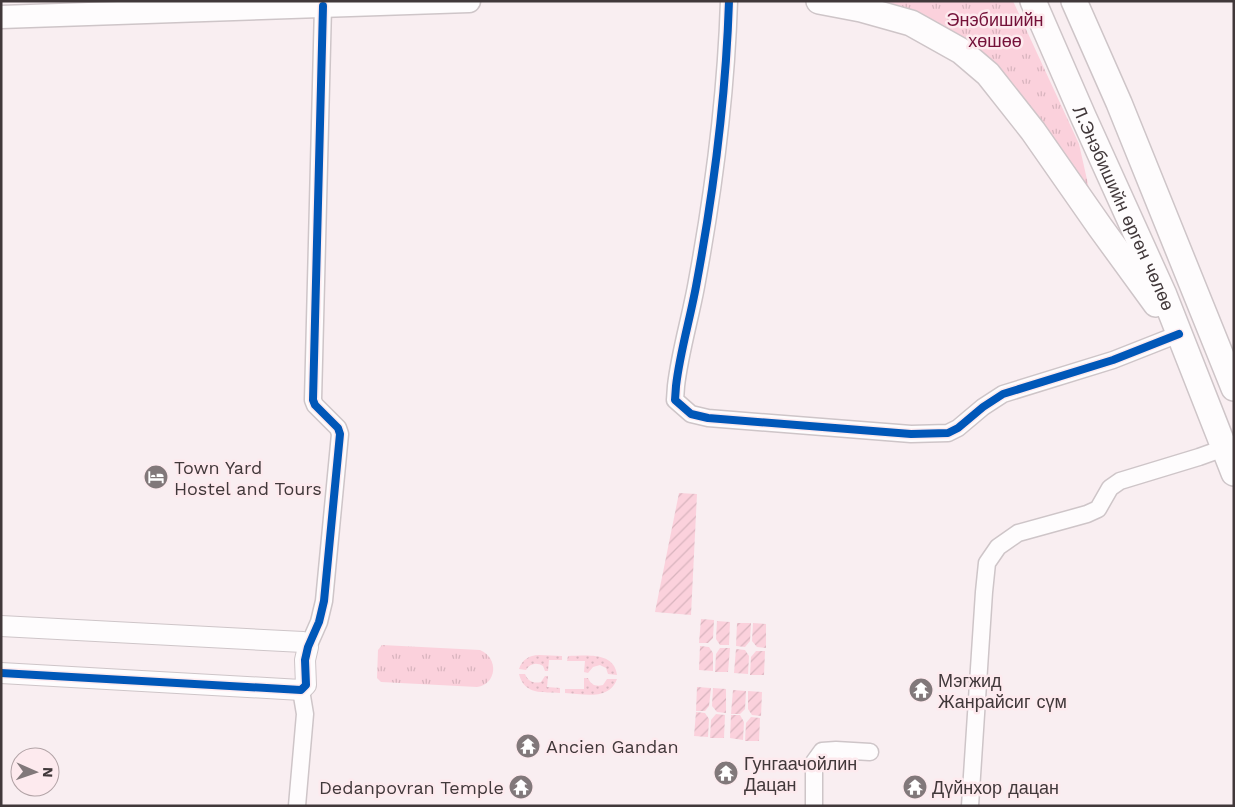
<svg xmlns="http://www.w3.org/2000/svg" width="1235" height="807" font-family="'Work Sans',sans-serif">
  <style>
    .grass { fill: url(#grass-dots) }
    .park { fill: url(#park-tufts) }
    .garden { fill: url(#garden-furrows) }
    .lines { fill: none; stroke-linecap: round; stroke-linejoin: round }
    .minor-casing { stroke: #cec5c8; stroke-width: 19 }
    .tertiary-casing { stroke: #cec5c8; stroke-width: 22 }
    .secondary-casing { stroke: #cec5c8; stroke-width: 25 }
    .primary-casing { stroke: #cec5c8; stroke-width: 28 }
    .minor { stroke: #fefcfd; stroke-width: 16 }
    .tertiary { stroke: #fefcfd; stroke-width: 20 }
    .secondary { stroke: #fefcfd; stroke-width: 22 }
    .primary { stroke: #fefcfd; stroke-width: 25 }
    .cycleway-casing { stroke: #fdeaee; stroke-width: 11 }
    .cycleway { stroke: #0057b8; stroke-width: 8 }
    .labels { text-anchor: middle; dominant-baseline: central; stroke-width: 5; stroke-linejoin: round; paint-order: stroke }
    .park-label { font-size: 18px; fill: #741139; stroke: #fdeaee }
    .street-label { font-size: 18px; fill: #41383a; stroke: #fdeaee }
    .poi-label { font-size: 18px; fill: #41383a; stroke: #fdeaee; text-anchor: start }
  </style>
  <defs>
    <pattern id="grass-dots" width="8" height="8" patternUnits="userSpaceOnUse" patternTransform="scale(1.25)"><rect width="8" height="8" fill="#fbd1dc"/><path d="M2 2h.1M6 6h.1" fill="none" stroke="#d8b4be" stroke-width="1.8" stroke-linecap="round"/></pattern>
    <pattern id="park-tufts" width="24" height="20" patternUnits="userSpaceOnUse" patternTransform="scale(1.25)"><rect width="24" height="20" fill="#fbd1dc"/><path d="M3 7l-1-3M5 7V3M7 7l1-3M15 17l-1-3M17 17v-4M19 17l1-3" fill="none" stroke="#d8b4be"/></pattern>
    <pattern id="garden-furrows" width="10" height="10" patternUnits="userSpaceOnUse" patternTransform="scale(1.25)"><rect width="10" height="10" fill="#fbd1dc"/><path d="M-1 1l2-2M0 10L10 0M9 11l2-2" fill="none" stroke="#d8b4be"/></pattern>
  </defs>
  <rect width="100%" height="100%" fill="#f9eef1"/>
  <g class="grass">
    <path d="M539,655L562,656V660H549L548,671H545L543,666C537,662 530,663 526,670L519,669C522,660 529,655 539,655Z"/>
    <path d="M568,656C585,656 614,651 617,675L608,674L606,668L600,665L593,667L588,673L584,672L585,661H567Z"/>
    <path d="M519,674H525C528,681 533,684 541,682L545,676H548L547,687L560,688V693C543,692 524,695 519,674Z"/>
    <path d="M584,678H588C591,685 596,687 603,685L607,679H617C609,701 583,694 565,693V689H584Z"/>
  </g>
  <g class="park">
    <path d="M863,1H1013L1079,144L1090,193L985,56L945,27L900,8Z"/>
    <path d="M382,645L480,650C499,658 497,684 477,687L381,682L377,678L378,650Z"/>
  </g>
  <g class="garden">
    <path d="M679,493L697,494L691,615L655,612Z"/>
    <path d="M701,619L714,620L713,638L708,643H699Z"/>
    <path d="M717,621L730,622L729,645H720L716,639Z"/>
    <path d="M737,623H751L750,641L745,647L736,646Z"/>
    <path d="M753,623L766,624V648L757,647L752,641Z"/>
    <path d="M700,646L709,647L713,653V671L699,670Z"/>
    <path d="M720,648H730L728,672H715L716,654Z"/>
    <path d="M736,649L745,650L749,656L748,674L734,673Z"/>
    <path d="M756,651H765L764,675H750L751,657Z"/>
    <path d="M697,687L711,688L709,706L705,711H696Z"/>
    <path d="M713,688L726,689V713L717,712L712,706Z"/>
    <path d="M733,690L746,691L745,709L740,714H731Z"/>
    <path d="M748,691L762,692L761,716L752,715L748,709Z"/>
    <path d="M696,712L705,713L709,719L708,737L694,736Z"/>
    <path d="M716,714L725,715L724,738H710L711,720Z"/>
    <path d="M731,715H740L744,722L743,740L730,738Z"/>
    <path d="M751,717L760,718L759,741H745L746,723Z"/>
  </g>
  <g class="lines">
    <defs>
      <g id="minor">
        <path d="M729,1C726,95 714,189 697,281C691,316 680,351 676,386L675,400L691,414L708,418L911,434L948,433L958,428L983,407L1003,394L1113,360L1179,334"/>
        <path d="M308,647L319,622L324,601L340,434L338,428L315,405L313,400L323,6"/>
        <path d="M297,806L305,714L301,690"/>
        <path d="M814,806V762L822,751L836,750L870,752"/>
        <path d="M970,806L984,592L987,563L998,547L1018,533L1087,514L1098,509L1110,488L1120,481L1199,457L1224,448"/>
      </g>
      <path id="tertiary" d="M1,626L303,642L308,647L305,660L306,685L301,690L1,673"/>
      <path id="secondary" d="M1,17L469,1"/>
      <g id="primary">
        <path d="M819,1L861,9L911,23L961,51L988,74L1033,131L1100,227L1156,304"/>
        <path id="s1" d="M1033,1L1083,116L1164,295L1234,473"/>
        <path d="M1074,1L1119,103L1234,388"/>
      </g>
    </defs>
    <use href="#minor" class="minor-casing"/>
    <use href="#tertiary" class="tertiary-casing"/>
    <use href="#secondary" class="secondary-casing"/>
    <use href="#primary" class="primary-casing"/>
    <use href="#minor" class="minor"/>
    <use href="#tertiary" class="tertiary"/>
    <use href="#secondary" class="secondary"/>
    <use href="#primary" class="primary"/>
    <defs>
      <g id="cycleway">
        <path d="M729,1C726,95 714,189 697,281C691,316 680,351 676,386L675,400L691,414L708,418L911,434L948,433L958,428L983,407L1003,394L1113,360L1179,334"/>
        <path d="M1,673L301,690L306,685L305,660L308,647L319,622L324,601L340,434L338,428L315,405L313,400L323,6"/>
      </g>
    </defs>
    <use href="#cycleway" class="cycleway-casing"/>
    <use href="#cycleway" class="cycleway"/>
  </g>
  <defs>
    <symbol id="hotel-disc" viewBox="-11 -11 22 22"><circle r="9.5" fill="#81787a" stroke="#fdeaee"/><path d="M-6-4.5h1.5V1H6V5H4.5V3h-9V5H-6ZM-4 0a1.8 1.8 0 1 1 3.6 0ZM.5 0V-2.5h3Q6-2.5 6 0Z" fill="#fff"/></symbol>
    <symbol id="temple-disc" viewBox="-11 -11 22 22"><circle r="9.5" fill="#81787a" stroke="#fdeaee"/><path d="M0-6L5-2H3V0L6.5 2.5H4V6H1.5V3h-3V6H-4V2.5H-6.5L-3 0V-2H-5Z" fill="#fff"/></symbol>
  </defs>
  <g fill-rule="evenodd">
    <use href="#hotel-disc" x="142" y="463" width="28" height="28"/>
    <use href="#temple-disc" x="907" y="676" width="28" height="28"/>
    <use href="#temple-disc" x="514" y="732" width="28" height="28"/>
    <use href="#temple-disc" x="712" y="759" width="28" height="28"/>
    <use href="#temple-disc" x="507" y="773" width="28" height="28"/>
    <use href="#temple-disc" x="901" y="773" width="28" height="28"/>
  </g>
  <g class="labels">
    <g class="park-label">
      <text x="995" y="19">Энэбишийн<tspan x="995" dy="21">хөшөө</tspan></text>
    </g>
    <g class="street-label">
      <text stroke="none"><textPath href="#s1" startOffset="226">Л.Энэбишийн өргөн чөлөө</textPath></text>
    </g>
    <g class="poi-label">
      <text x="174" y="467">Town Yard<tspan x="174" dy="21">Hostel and Tours</tspan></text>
      <text x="938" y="680">Мэгжид<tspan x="938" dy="21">Жанрайсиг сүм</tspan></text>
      <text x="546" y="746">Ancien Gandan</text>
      <text x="744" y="763">Гунгаачойлин<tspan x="744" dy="21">Дацан</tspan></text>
      <text x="504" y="787" text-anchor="end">Dedanpovran Temple</text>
      <text x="932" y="787">Дүйнхор дацан</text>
    </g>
  </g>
  <rect width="1235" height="807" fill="none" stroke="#41383a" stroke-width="5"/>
  <g transform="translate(35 772) rotate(92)"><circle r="24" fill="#fdeaee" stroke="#b2a3a6"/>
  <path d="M0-4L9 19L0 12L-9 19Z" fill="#81787a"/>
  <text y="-8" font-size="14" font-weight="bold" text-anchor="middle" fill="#41383a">N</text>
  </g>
</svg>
